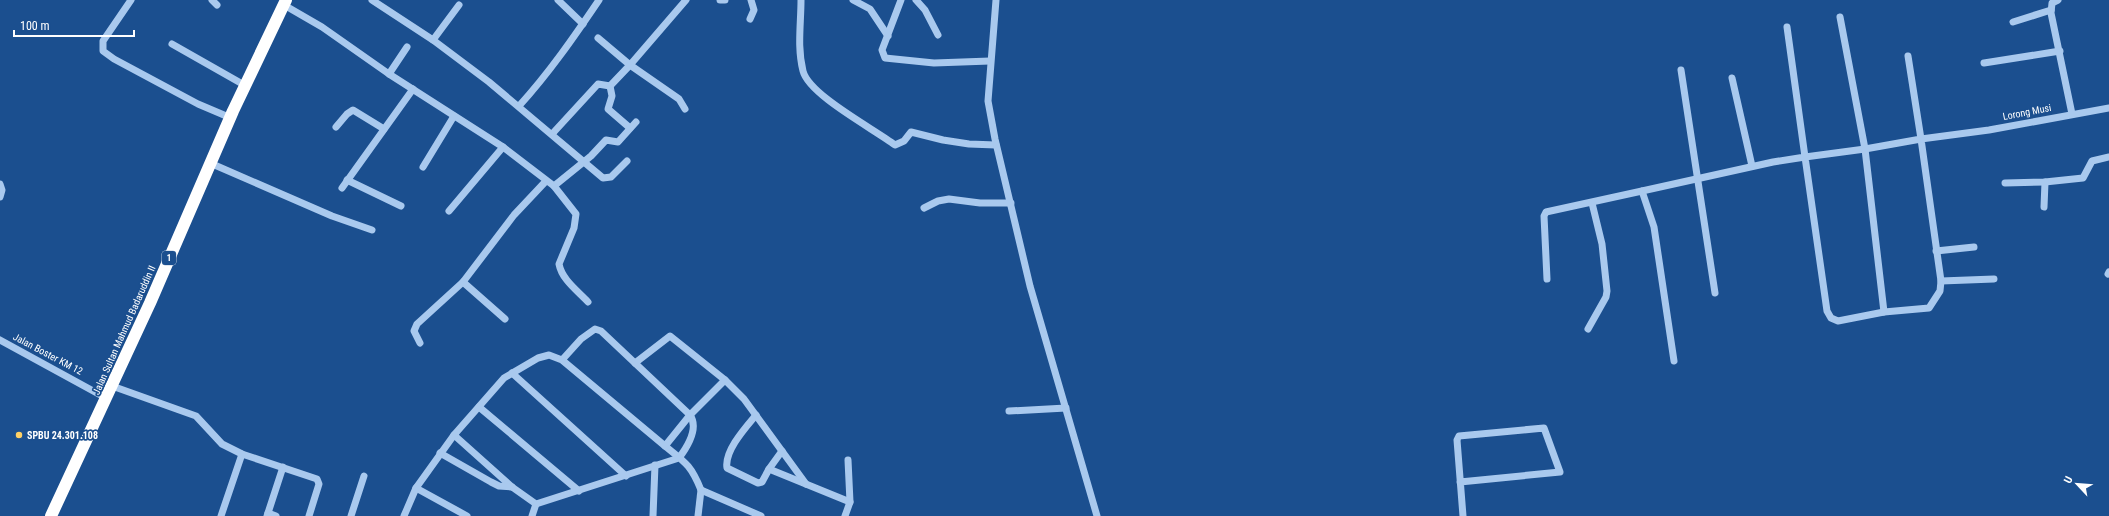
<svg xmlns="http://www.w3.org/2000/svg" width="2109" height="516" font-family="'Roboto Condensed',sans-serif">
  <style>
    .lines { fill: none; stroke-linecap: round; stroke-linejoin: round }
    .minor { stroke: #a9c9ee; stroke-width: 7 }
    .highway { stroke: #fff; stroke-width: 12 }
    .poi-dot { fill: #ffd166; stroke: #1b4f8f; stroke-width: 1.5 }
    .labels { text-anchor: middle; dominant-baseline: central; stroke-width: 3.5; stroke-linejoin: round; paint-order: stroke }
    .shield { fill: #1b4f8f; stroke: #bbcadd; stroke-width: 1 }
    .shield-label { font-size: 9px; font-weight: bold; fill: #fff }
    .street-label { font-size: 10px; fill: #fff; stroke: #1b4f8f }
    .poi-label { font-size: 10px; font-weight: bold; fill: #fff; stroke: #1b4f8f; text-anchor: start }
  </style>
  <rect width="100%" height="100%" fill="#1b4f8f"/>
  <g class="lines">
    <g class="minor">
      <path d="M131,0L103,41V51L114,59L198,104L231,118"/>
      <path d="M212,0L217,5"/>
      <path d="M372,0L433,40L489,82L603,178L611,177L627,161"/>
      <path d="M558,0L583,24"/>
      <path d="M720,0H725"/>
      <path d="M801,0C801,24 797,47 803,71C809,95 874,129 895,145L904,141L911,132L943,140L969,144L996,145"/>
      <path d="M853,0L870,9L888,36"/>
      <path d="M901,0L882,50L885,58L934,63L990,61"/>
      <path d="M916,0L925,10L938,35"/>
      <path d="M996,0L988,101L995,139L1030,286L1097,516"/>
      <path d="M2058,0L2052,3L2051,13L2072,114"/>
      <path d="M284,5L322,27L389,74L503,147L449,211"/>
      <path d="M1840,17L1865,149L1805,157L1827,311L1831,318L1838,321L1884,312L1929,308L1940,291L1941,281L1921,139L1989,130L2109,108"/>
      <path d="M750,19L754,10L751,0"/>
      <path d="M2013,22L2051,10"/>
      <path d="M598,38L630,65L679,99L685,109"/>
      <path d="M433,40L459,5"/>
      <path d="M172,44L246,86"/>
      <path d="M1984,63L2060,51"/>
      <path d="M1681,70L1715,293"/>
      <path d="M389,74L407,47"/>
      <path d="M1732,78L1752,166"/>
      <path d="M610,86L630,65L686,0"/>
      <path d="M610,86L612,96L608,109L630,128"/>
      <path d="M519,106C549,73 574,37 599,0"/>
      <path d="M336,127L347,114L353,110L384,129"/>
      <path d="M553,133L598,84L610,86"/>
      <path d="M503,147L554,186L591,156L606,140L618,142L636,122"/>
      <path d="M210,163L332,216L372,230"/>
      <path d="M423,167L454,116"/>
      <path d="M347,180L401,206"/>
      <path d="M2005,183L2045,182L2083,178L2092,161L2109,157"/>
      <path d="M0,184L2,190L0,197"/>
      <path d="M554,186L576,214L574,228L559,264C562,280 578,291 588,302"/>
      <path d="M342,188L413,89"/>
      <path d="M2044,207L2045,182"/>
      <path d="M924,208L938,201L949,199L980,203H1011"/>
      <path d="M1936,251L1974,247"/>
      <path d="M2108,274L2109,272"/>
      <path d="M1547,279L1544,216L1546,212L1642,191"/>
      <path d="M1941,281L1994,279"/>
      <path d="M463,282L505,319"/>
      <path d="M1884,312L1865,149L1921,139L1908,56"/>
      <path d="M1588,329L1606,297L1607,291L1602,244L1592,203"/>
      <path d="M0,340L106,398"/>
      <path d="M420,343L414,331L417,324L463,282L514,215L546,181"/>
      <path d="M562,360L581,339L595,329L601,331L690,415C699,428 688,446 679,458L536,504L512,487L454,435L504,378L538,358L549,355L562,360L665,446C685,462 691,465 701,490L761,516"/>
      <path d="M1674,361L1654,227L1642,191L1773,162L1805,157L1787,27"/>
      <path d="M635,363L670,336L725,380"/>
      <path d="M512,373L626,476"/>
      <path d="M112,386L196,416L222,444L242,454L317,479L319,484L309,516"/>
      <path d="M479,407L579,491"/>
      <path d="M1009,411L1066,408"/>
      <path d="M756,415C746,427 724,451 727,468L758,483L762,482L769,469L850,502L845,516"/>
      <path d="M665,446L690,415L725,380L744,399L806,484"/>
      <path d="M440,453L491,482L499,486L512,487"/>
      <path d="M848,460L850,502"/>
      <path d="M769,469L782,451"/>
      <path d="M1460,482L1560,472L1544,428L1459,436L1457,440L1463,516"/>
      <path d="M416,488L467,516"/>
      <path d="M268,513L276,516"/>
      <path d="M221,516L242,454"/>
      <path d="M267,516L283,467"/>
      <path d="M351,516L364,476"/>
      <path d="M404,516L416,488L454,435"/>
      <path d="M532,516L536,504"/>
      <path d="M653,516L655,465"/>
      <path d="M698,516L701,490"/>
    </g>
    <path class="highway" d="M51,516L150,303L233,111L286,0"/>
  </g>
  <circle class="poi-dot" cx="19" cy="435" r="4"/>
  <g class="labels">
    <rect class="shield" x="162" y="251" width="14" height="14" rx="3"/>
    <g class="shield-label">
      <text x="169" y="258">1</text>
    </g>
    <g class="street-label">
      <text transform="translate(2027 112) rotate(-11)">Lorong Musi</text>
      <text transform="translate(124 330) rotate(-66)">Jalan Sultan Mahmud Badaruddin II</text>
      <text transform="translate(48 354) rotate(28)">Jalan Boster KM 12</text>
    </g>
    <g class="poi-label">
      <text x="27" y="435">SPBU 24.301.108</text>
    </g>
  </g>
  <g transform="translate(2077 484) rotate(296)" stroke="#1b4f8f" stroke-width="3" paint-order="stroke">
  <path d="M0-3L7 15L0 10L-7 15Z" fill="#ffffff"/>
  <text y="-6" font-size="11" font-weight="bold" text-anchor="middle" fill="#ffffff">U</text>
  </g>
  <path d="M14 30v6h120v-6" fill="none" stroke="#ffffff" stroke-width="2"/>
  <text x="20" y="30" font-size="12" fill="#ffffff" stroke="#1b4f8f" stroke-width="3" paint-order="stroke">100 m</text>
</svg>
